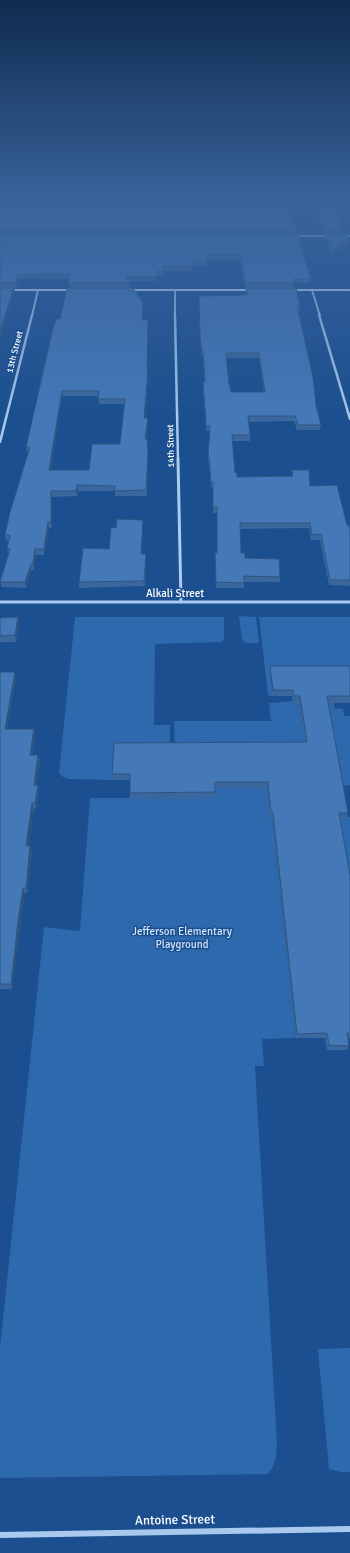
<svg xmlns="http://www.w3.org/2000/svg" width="350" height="1553" font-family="Signika,sans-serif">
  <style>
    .green { fill: #2e69ad }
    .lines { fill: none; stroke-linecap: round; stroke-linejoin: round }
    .minor-far3 { stroke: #a9c9ee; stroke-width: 2 }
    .minor-far2 { stroke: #a9c9ee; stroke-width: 2.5 }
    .minor-far1 { stroke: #a9c9ee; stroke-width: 3 }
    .minor { stroke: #a9c9ee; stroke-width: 6 }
    .secondary { fill: #d6e6fa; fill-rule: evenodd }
    .wall { fill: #3a679d; fill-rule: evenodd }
    .shaded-wall { fill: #305480 }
    .building { fill: #4478b7; stroke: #305480; fill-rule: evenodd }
    .labels { text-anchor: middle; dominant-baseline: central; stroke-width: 3; stroke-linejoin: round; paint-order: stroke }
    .far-street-label { font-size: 9px; fill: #fff; stroke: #1b4f8f }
    .street-label { font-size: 11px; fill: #fff; stroke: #1b4f8f }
    .park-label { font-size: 11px; fill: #cfe3fa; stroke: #1b4f8f }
    .near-street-label { font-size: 13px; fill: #fff; stroke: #1b4f8f }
  </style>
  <rect width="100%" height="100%" fill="#1b4f8f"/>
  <g class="green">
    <path d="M239,616L256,617L259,643H247L242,640Z"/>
    <path d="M75,617H224V638L222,642L155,644L154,725H170V749L115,750L113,780L69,779L63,777L59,773Z"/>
    <path d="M259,617H350V672L270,673L272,696L268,695Z"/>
    <path d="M293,701V703H299L305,748L175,749L174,721H271L269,703Z"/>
    <path d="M326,703H334V708L343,709L344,716H350V785L341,786Z"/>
    <path d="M214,788H267L271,819H272L296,1038L262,1039L264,1066H255L277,1443C276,1455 276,1465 268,1474L0,1478V1348L44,927L80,931L90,798H215Z"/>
    <path d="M346,817H350V892L338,819H346Z"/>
    <path d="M350,1348V1472H341L329,1469L318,1349Z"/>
  </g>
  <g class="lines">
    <g class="minor-far3">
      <path d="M348,202L350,206"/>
      <path d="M294,236H330"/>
      <path d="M342,236H350"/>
      <path d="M175,290V316"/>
      <path d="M312,290L320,316"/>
      <path d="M32,316L38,290"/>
    </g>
    <g class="minor-far2">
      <path d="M175,315L178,460"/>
      <path d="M319,315L350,419"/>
      <path d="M0,442L32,315"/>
    </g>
    <g class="minor-far1">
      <path d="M178,459L181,602"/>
      <path d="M0,602H350"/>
    </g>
    <path class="minor" d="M0,1535L350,1529"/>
    <g class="secondary">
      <path d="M0,289H77L79,290L77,291H0Z"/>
      <path d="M125,289H255L257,290L255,291H124Z"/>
      <path d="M287,289H350V291H286Z"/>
    </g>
  </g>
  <g class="wall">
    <path d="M312,202H333L337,212V214L343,229V233L349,241L348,246L331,255L325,238L326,233H323Z"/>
    <path d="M0,214L296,229V233H62L298,234L311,279L310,283H294V288H245L240,260L207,259V266H192V271H164V276H157V281H129L130,283V288H69L68,283L69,279H19L16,288H0Z"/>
    <path d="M246,288L300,306V311H299L316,405L321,425L320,430H297L294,421L248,422L250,435V441H232L235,473L237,477L292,476V470L310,486L347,525L350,529V586L329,585L320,540H311L309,528L240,529L241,553L245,558L280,577V582H244V588H216L215,559V553H217V513H213V488H211L209,463H208L210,431H206V427L203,387V382H205L203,356H202L200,341L199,300L246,295ZM226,358H259L264,392H231L229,385Z"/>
    <path d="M143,307V320L147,370H148V376L145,418L148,423L146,439L148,458L147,496H115V491H78L77,496L52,497V528H49L44,555H36L34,570H31L26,588L2,587L0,582L9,555H8L7,549L9,540H6L5,535L28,452H27L26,447L55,324L60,319ZM62,396H99V404H124L120,444L89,470H51Z"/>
    <path d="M143,525L141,554H146L145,586L79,588V582L109,549L116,528Z"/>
    <path d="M18,617L19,624L16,642H0V618Z"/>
    <path d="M270,666H350V703H328L348,813L346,819H340L350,875V1038H348L349,1046L347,1050H327L325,1038H296L272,819H270L267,788H215V798L130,799V780H113L112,774L304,742L299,703H293L292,696H272L270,672Z"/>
    <path d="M0,672L16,678L7,729H34L35,734L32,755H38L40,761L36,785H38L39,790L36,809H34L28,846L32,851L27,893H25L20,926L12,989H0Z"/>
  </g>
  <g class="shaded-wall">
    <path d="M349,241L348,246L331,255L332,249Z"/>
    <path d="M18,275L19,279L16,288V283Z"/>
    <path d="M14,288L15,292L0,338V331Z"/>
    <path d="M148,370V376L144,423V418Z"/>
    <path d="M62,391V396L50,475L49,470Z"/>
    <path d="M148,418V423L145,444V439Z"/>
    <path d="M77,485L78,491L77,496L76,491Z"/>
    <path d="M51,491L52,497V528L51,522Z"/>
    <path d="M143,520V525L141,560V554Z"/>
    <path d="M48,522L49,528L44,555V549Z"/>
    <path d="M35,549L36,555L34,570L33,564Z"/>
    <path d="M31,564V570L26,588L25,582Z"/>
    <path d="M18,617L19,624L16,642L15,635Z"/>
    <path d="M15,672L16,678L6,734L5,729Z"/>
    <path d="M34,729L35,734L31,761L30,755Z"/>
    <path d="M38,755L40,761L36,790L34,785Z"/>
    <path d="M38,785L39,790L36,809L35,803Z"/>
    <path d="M32,803L34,809L28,851L26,846Z"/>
    <path d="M30,846L32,851L27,893L26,888Z"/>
    <path d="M23,888L25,893L20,926L12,989L11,984L18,921Z"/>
    <path d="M0,1086L1,1089L0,1099Z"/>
  </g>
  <g class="building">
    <path d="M5,202H288L296,229H0V214Z"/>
    <path d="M314,202H333L337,212H336L343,229H324Z"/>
    <path d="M0,233L298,234L311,279H293L294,283H245L241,255H207L208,262H192V267L164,266V271H157V277H126L130,283H68L70,274L18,275L16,283H0Z"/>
    <path d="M326,233H346L349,241L332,249Z"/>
    <path d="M0,288H14L0,331Z"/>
    <path d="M67,288H133L143,303L142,320H148L147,370H148L144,418H148L145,439H147L148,452L146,490L114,491L115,486L77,485L76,491H51V522H48L44,549H35L33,564H31L25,582H0L10,549H7L10,535H5L10,512L30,447H26L54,324H55L56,319H60ZM62,391H99L98,399H125L120,444H92L89,470H49Z"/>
    <path d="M246,288H296L300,306H297L313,377L316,405L321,425H298L295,416H248L250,435H232L235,473H237V477L293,476L292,470H309L310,486L337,485L347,525H349L350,529V580H330L321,534L312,535L310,523H240L241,553H245V558L279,559L280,577L244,576V583L216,582L215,553H217V507H213V482H211L209,458H208L210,426H206V422L203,382H205L203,351H202L200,336L199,296L248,295ZM226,353H259L265,392H231L230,385H229Z"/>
    <path d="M117,519L143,520L141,554H146L144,581L79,582L83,548L109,549L111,527L116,528Z"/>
    <path d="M18,617L15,635L0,636V618Z"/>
    <path d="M270,666H350V696H327L348,813H339L350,875V1033H347L349,1046L329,1045L327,1033L297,1034L273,813H271L268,782H215V792L130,793V774H112L114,743L307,742L300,696H294L293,690H273Z"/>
    <path d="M0,672H15L5,729H34L30,755H38L34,785H38L35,803H32L26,846H30L26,888H23L18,921L11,984H0Z"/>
  </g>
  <linearGradient id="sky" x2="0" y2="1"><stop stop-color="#0f2b4f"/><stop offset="0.48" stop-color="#39639b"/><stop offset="1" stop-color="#39639b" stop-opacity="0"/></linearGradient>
  <rect width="350" height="419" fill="url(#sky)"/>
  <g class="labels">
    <g class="far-street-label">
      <text transform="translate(15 352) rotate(-76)">13th Street</text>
      <text transform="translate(171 446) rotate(-91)">14th Street</text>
    </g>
    <g class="street-label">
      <text x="175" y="593">Alkali Street</text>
    </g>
    <g class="park-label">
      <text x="182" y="931">Jefferson Elementary<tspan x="182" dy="13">Playground</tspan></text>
    </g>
    <g class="near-street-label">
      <text transform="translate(175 1520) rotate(-1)">Antoine Street</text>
    </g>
  </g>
</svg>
